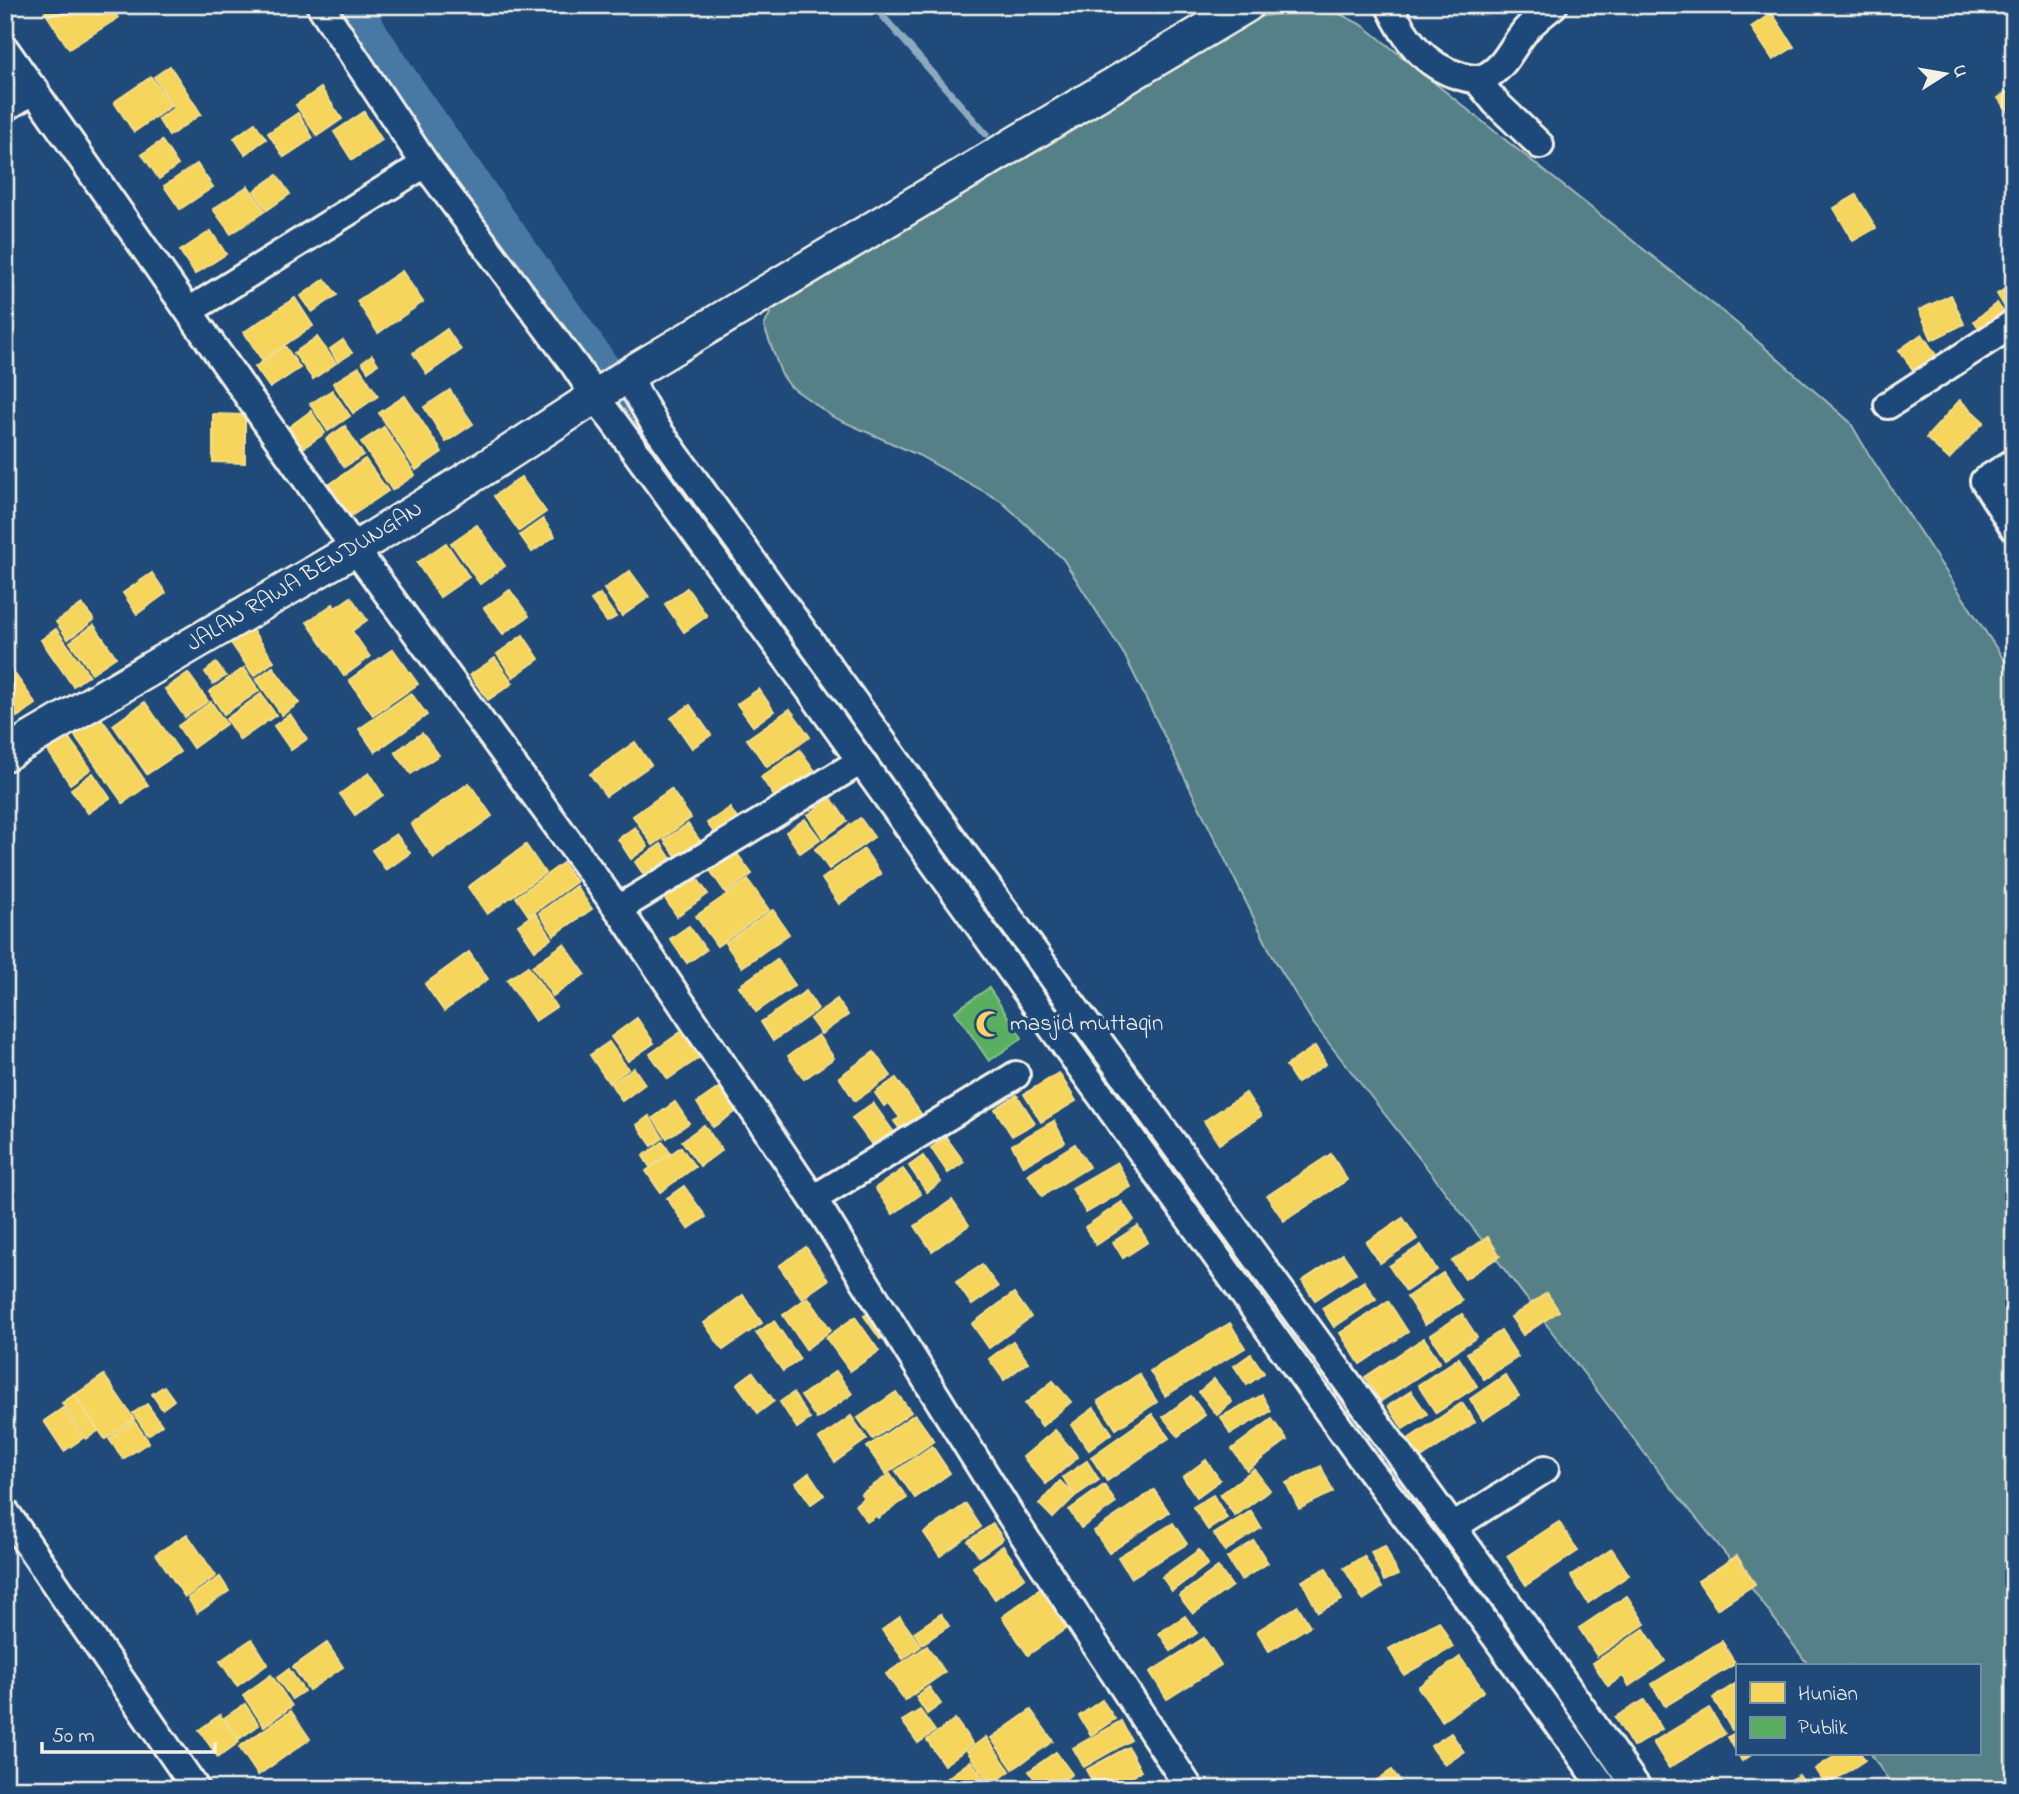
<svg xmlns="http://www.w3.org/2000/svg" width="2019" height="1794" font-family="'Indie Flower',sans-serif">
  <style>
    .green { fill: #568087; stroke: #a5b8b8; stroke-width: 2 }
    .homes { fill: #f6d55c; stroke: #f5dd86; stroke-width: 2 }
    .public { fill: #5aae61; stroke: #88c28a; stroke-width: 2 }
    .lines { fill: none; stroke-linecap: round; stroke-linejoin: round }
    .stream { stroke: #8ca9bf; stroke-width: 7 }
    .river { stroke: #4779a4; stroke-width: 42 }
    .minor-casing { stroke: #f4f1e8; stroke-width: 32 }
    .tertiary-casing { stroke: #f4f1e8; stroke-width: 38 }
    .minor { stroke: #1f4a7a; stroke-width: 26 }
    .tertiary { stroke: #1f4a7a; stroke-width: 33 }
    .labels { text-anchor: middle; dominant-baseline: central; stroke-width: 7; stroke-linejoin: round; paint-order: stroke }
    .street-label { font-size: 23px; fill: #f4f1e8; stroke: #1f4a7a }
    .poi-label { font-size: 23px; fill: #f4f1e8; stroke: #1f4a7a; text-anchor: start }
  </style>
  <rect width="100%" height="100%" fill="#1f4a7a"/>
  <filter id="ink" filterUnits="userSpaceOnUse"><feTurbulence type="fractalNoise" baseFrequency=".0143" numOctaves="2"/><feDisplacementMap in="SourceGraphic" scale="14" xChannelSelector="R" yChannelSelector="G"/><feConvolveMatrix kernelMatrix="1 2 1 2 8 2 1 2 1" color-interpolation-filters="sRGB"/></filter>
  <g filter="url(#ink)">
    <path class="green" d="M1326,7L1364,26L1508,142L1733,320L1850,422L1868,453L2014,675V1789H1894L1871,1754H1979V1666H1809L1733,1563L1662,1476L1427,1168L1313,1023L1273,957L1125,656L1063,559L1001,501L918,455L833,417L790,386L781,373L764,326L773,307L1250,18Z"/>
    <g class="homes">
      <path d="M56,5H110L118,18L69,49L45,12Z"/>
      <path d="M1772,13L1794,47L1773,60L1751,27Z"/>
      <path d="M170,66L201,114L169,136L158,119L174,108L154,77Z"/>
      <path d="M151,77L171,106L134,132L114,102Z"/>
      <path d="M2014,87V121L1998,98Z"/>
      <path d="M321,88L342,119L317,136L296,105Z"/>
      <path d="M364,112L382,140L352,160L334,132Z"/>
      <path d="M298,113L313,138L284,157L268,133Z"/>
      <path d="M255,123L266,139L245,154L234,138Z"/>
      <path d="M162,141L178,165L159,179L142,154Z"/>
      <path d="M197,164L213,187L180,209L164,186Z"/>
      <path d="M277,175L290,194L267,210L254,191Z"/>
      <path d="M248,186L265,211L231,234L213,209Z"/>
      <path d="M1856,195L1876,228L1853,241L1834,208Z"/>
      <path d="M211,231L226,254L195,274L180,251Z"/>
      <path d="M402,271L423,302L378,333L357,301Z"/>
      <path d="M325,279L337,295L312,312L301,296Z"/>
      <path d="M2014,283V315L2011,317L1997,294Z"/>
      <path d="M1951,295L1964,324L1932,340L1919,310Z"/>
      <path d="M295,298L313,326L262,360L244,332Z"/>
      <path d="M1997,303L2010,321L1987,339L1974,321Z"/>
      <path d="M447,329L461,350L427,374L413,353Z"/>
      <path d="M1922,334L1938,358L1916,374L1899,350Z"/>
      <path d="M317,337L336,363L313,379L294,353Z"/>
      <path d="M343,340L352,353L338,362L330,349Z"/>
      <path d="M285,346L300,368L270,388L255,367Z"/>
      <path d="M372,355L378,364L368,371L362,362Z"/>
      <path d="M359,367L378,396L353,413L333,383Z"/>
      <path d="M332,390L350,416L328,431L310,404Z"/>
      <path d="M450,390L473,424L446,442L424,407Z"/>
      <path d="M405,396L442,452L416,470L379,413Z"/>
      <path d="M1960,400L1984,422L1949,459L1926,438Z"/>
      <path d="M311,411L325,433L303,448L289,427Z"/>
      <path d="M213,414L245,415V463L213,462Z"/>
      <path d="M345,426L363,455L344,467L326,439Z"/>
      <path d="M384,427L415,475L392,490L361,442Z"/>
      <path d="M365,459L388,491L348,518L326,487Z"/>
      <path d="M521,477L546,512L519,531L494,496Z"/>
      <path d="M543,519L555,536L532,552L520,535Z"/>
      <path d="M477,525L505,566L480,584L451,543Z"/>
      <path d="M446,543L469,577L440,597L417,563Z"/>
      <path d="M630,571L649,597L622,616L604,589Z"/>
      <path d="M152,573L166,593L137,614L123,593Z"/>
      <path d="M687,588L707,616L684,632L665,604Z"/>
      <path d="M510,590L529,616L503,634L484,608Z"/>
      <path d="M600,594L616,617L607,622L591,600Z"/>
      <path d="M351,597L367,620L352,631L370,657L344,676L307,622L333,604L335,608Z"/>
      <path d="M82,604L94,620L68,639L56,622Z"/>
      <path d="M94,625L116,657L92,673L70,642Z"/>
      <path d="M251,628L274,661L254,676L231,643Z"/>
      <path d="M56,629L89,675L73,686L41,640Z"/>
      <path d="M523,635L539,659L513,677L497,654Z"/>
      <path d="M393,649L418,684L373,715L349,680Z"/>
      <path d="M495,658L513,683L488,700L470,675Z"/>
      <path d="M5,660L36,704L17,717L5,700Z"/>
      <path d="M216,663L226,676L213,684L205,672Z"/>
      <path d="M273,667L299,703L282,715L256,679Z"/>
      <path d="M244,668L259,691L224,714L209,692Z"/>
      <path d="M188,673L208,701L185,717L165,689Z"/>
      <path d="M759,689L774,711L753,726L737,704Z"/>
      <path d="M411,693L427,715L375,752L359,729Z"/>
      <path d="M261,694L276,715L240,740L226,719Z"/>
      <path d="M145,702L180,752L147,774L113,725Z"/>
      <path d="M211,702L226,724L193,748L178,726Z"/>
      <path d="M690,705L711,735L692,748L671,718Z"/>
      <path d="M790,709L810,737L767,767L747,739Z"/>
      <path d="M290,714L307,739L291,750L274,726Z"/>
      <path d="M99,715L148,785L123,803L73,733Z"/>
      <path d="M422,733L439,755L411,774L395,752Z"/>
      <path d="M66,734L91,769L70,784L46,748Z"/>
      <path d="M635,742L651,765L606,796L590,774Z"/>
      <path d="M800,750L820,778L781,806L761,777Z"/>
      <path d="M93,773L110,798L88,813L71,789Z"/>
      <path d="M369,773L383,795L355,815L340,794Z"/>
      <path d="M469,783L492,816L434,858L411,824Z"/>
      <path d="M671,789L691,818L653,845L633,816Z"/>
      <path d="M831,798L847,821L823,838L808,815Z"/>
      <path d="M730,808L742,826L720,841L707,823Z"/>
      <path d="M860,818L874,837L829,869L815,849Z"/>
      <path d="M805,819L820,839L800,853L786,832Z"/>
      <path d="M688,824L705,848L682,864L664,840Z"/>
      <path d="M635,827L648,847L631,859L618,839Z"/>
      <path d="M396,834L410,853L386,870L372,850Z"/>
      <path d="M661,844L676,866L650,884L635,862Z"/>
      <path d="M526,845L545,873L487,914L468,887Z"/>
      <path d="M733,848L752,874L726,893L707,866Z"/>
      <path d="M864,849L881,874L839,904L822,879Z"/>
      <path d="M563,863L576,882L529,916L516,897Z"/>
      <path d="M692,871L708,894L677,916L661,893Z"/>
      <path d="M748,880L769,910L717,946L696,916Z"/>
      <path d="M576,886L592,909L554,935L539,913Z"/>
      <path d="M773,910L789,934L742,967L725,943Z"/>
      <path d="M535,913L552,938L535,950L518,925Z"/>
      <path d="M689,926L706,950L687,963L670,939Z"/>
      <path d="M564,944L585,974L553,996L532,966Z"/>
      <path d="M469,952L488,979L444,1011L425,984Z"/>
      <path d="M777,959L795,985L756,1012L739,986Z"/>
      <path d="M528,966L556,1007L535,1021L507,980Z"/>
      <path d="M806,991L818,1009L773,1041L761,1022Z"/>
      <path d="M837,999L848,1015L821,1034L810,1019Z"/>
      <path d="M637,1018L654,1043L628,1061L611,1037Z"/>
      <path d="M688,1027L706,1053L668,1079L650,1054Z"/>
      <path d="M818,1035L834,1058L804,1079L788,1056Z"/>
      <path d="M609,1042L628,1069L609,1083L590,1055Z"/>
      <path d="M1315,1046L1326,1064L1297,1083L1286,1066Z"/>
      <path d="M874,1052L891,1076L855,1101L839,1077Z"/>
      <path d="M634,1068L645,1084L622,1101L611,1084Z"/>
      <path d="M1059,1073L1076,1101L1041,1122L1024,1094Z"/>
      <path d="M896,1078L926,1121L905,1136L894,1121L900,1118L889,1103L884,1106L875,1093Z"/>
      <path d="M720,1087L737,1111L713,1127L697,1103Z"/>
      <path d="M1246,1093L1261,1116L1219,1144L1204,1121Z"/>
      <path d="M1017,1095L1035,1123L1012,1136L995,1109Z"/>
      <path d="M675,1102L689,1123L667,1138L653,1118Z"/>
      <path d="M873,1103L895,1134L875,1149L852,1118Z"/>
      <path d="M649,1116L663,1138L652,1146L637,1125Z"/>
      <path d="M1054,1121L1065,1142L1023,1166L1012,1145Z"/>
      <path d="M704,1125L722,1150L700,1166L682,1141Z"/>
      <path d="M946,1137L964,1162L948,1173L931,1148Z"/>
      <path d="M663,1142L670,1153L650,1167L643,1156Z"/>
      <path d="M1075,1144L1089,1167L1042,1196L1028,1174Z"/>
      <path d="M681,1147L695,1167L660,1192L646,1171Z"/>
      <path d="M1331,1154L1347,1180L1284,1221L1267,1196Z"/>
      <path d="M923,1156L941,1182L927,1192L909,1166Z"/>
      <path d="M1117,1162L1131,1187L1086,1213L1072,1188Z"/>
      <path d="M903,1169L921,1194L893,1214L875,1188Z"/>
      <path d="M684,1186L706,1217L688,1229L667,1198Z"/>
      <path d="M952,1200L969,1225L932,1251L915,1226Z"/>
      <path d="M1122,1202L1134,1220L1096,1245L1085,1227Z"/>
      <path d="M1403,1218L1417,1239L1380,1263L1366,1242Z"/>
      <path d="M1138,1226L1148,1242L1123,1258L1113,1242Z"/>
      <path d="M1488,1237L1500,1256L1465,1279L1452,1261Z"/>
      <path d="M1421,1245L1437,1270L1406,1291L1389,1266Z"/>
      <path d="M806,1247L828,1280L802,1298L779,1266Z"/>
      <path d="M1343,1254L1356,1273L1315,1300L1302,1281Z"/>
      <path d="M982,1265L998,1287L972,1305L956,1282Z"/>
      <path d="M1443,1273L1462,1301L1425,1325L1407,1297Z"/>
      <path d="M1364,1281L1376,1299L1334,1327L1322,1308Z"/>
      <path d="M1014,1293L1031,1317L989,1348L972,1324Z"/>
      <path d="M1547,1293L1559,1311L1523,1335L1511,1317Z"/>
      <path d="M743,1295L762,1323L723,1350L704,1323Z"/>
      <path d="M808,1297L831,1330L806,1349L783,1315Z"/>
      <path d="M1388,1301L1408,1332L1360,1364L1340,1333Z"/>
      <path d="M872,1310L888,1333L880,1339L864,1316Z"/>
      <path d="M1462,1314L1477,1337L1445,1358L1430,1335Z"/>
      <path d="M855,1317L879,1351L850,1371L826,1338Z"/>
      <path d="M774,1321L800,1359L783,1371L756,1333Z"/>
      <path d="M1230,1323L1245,1348L1165,1396L1150,1371Z"/>
      <path d="M1501,1331L1518,1357L1484,1379L1467,1353Z"/>
      <path d="M1424,1338L1440,1362L1381,1401L1365,1377Z"/>
      <path d="M1013,1341L1028,1362L1004,1380L989,1359Z"/>
      <path d="M1251,1354L1264,1373L1247,1385L1234,1366Z"/>
      <path d="M1459,1358L1477,1386L1436,1413L1418,1385Z"/>
      <path d="M836,1371L852,1394L817,1419L801,1396Z"/>
      <path d="M753,1372L774,1401L758,1413L737,1384Z"/>
      <path d="M1139,1374L1157,1402L1116,1429L1098,1401Z"/>
      <path d="M104,1375L134,1419L105,1439L75,1395Z"/>
      <path d="M1505,1375L1519,1396L1483,1420L1470,1399Z"/>
      <path d="M1214,1379L1232,1402L1217,1415L1199,1392Z"/>
      <path d="M1053,1381L1071,1402L1042,1426L1025,1404Z"/>
      <path d="M164,1386L174,1400L162,1409L152,1394Z"/>
      <path d="M1411,1391L1427,1414L1403,1429L1388,1406Z"/>
      <path d="M896,1392L911,1412L873,1439L858,1418Z"/>
      <path d="M793,1393L810,1419L797,1428L780,1402Z"/>
      <path d="M74,1395L98,1431L86,1439L62,1403Z"/>
      <path d="M1262,1395L1271,1411L1230,1434L1221,1417Z"/>
      <path d="M1191,1396L1205,1415L1178,1436L1163,1417Z"/>
      <path d="M1462,1403L1475,1422L1421,1458L1408,1439Z"/>
      <path d="M147,1404L162,1425L148,1435L133,1413Z"/>
      <path d="M63,1408L83,1438L64,1451L44,1421Z"/>
      <path d="M1094,1408L1112,1433L1089,1450L1071,1425Z"/>
      <path d="M915,1414L934,1441L886,1474L867,1447Z"/>
      <path d="M1152,1414L1169,1438L1107,1481L1091,1457Z"/>
      <path d="M851,1416L867,1439L835,1462L819,1439Z"/>
      <path d="M1272,1419L1287,1440L1247,1470L1232,1449Z"/>
      <path d="M134,1421L149,1442L123,1459L109,1439Z"/>
      <path d="M1055,1430L1078,1457L1046,1484L1023,1457Z"/>
      <path d="M932,1446L950,1473L915,1498L896,1471Z"/>
      <path d="M1206,1460L1220,1480L1197,1497L1183,1477Z"/>
      <path d="M1087,1461L1099,1480L1075,1496L1063,1477Z"/>
      <path d="M1321,1466L1333,1492L1299,1509L1286,1483Z"/>
      <path d="M1254,1469L1270,1490L1235,1516L1220,1495Z"/>
      <path d="M809,1473L824,1495L811,1504L796,1483Z"/>
      <path d="M890,1474L907,1498L878,1518L876,1516L867,1522L855,1505L864,1498L861,1494Z"/>
      <path d="M1060,1481L1075,1496L1053,1518L1039,1504Z"/>
      <path d="M1104,1485L1116,1503L1081,1528L1069,1510Z"/>
      <path d="M1154,1490L1169,1512L1109,1553L1094,1531Z"/>
      <path d="M1213,1495L1227,1518L1208,1530L1193,1507Z"/>
      <path d="M966,1504L981,1527L940,1556L924,1533Z"/>
      <path d="M1251,1511L1261,1528L1225,1551L1214,1534Z"/>
      <path d="M1559,1522L1578,1551L1526,1585L1507,1556Z"/>
      <path d="M1173,1523L1187,1544L1131,1578L1118,1557Z"/>
      <path d="M993,1524L1003,1539L979,1556L968,1541Z"/>
      <path d="M187,1534L216,1576L185,1597L156,1554Z"/>
      <path d="M1254,1541L1268,1563L1241,1580L1227,1558Z"/>
      <path d="M1003,1546L1025,1577L995,1599L973,1567Z"/>
      <path d="M1385,1546L1398,1575L1384,1581L1371,1552Z"/>
      <path d="M1612,1549L1629,1575L1588,1603L1571,1576Z"/>
      <path d="M1199,1550L1208,1564L1172,1591L1162,1577Z"/>
      <path d="M1364,1556L1382,1588L1363,1600L1344,1568Z"/>
      <path d="M1737,1556L1755,1584L1717,1609L1698,1581Z"/>
      <path d="M1218,1567L1232,1586L1193,1614L1179,1596Z"/>
      <path d="M1326,1568L1342,1600L1318,1612L1302,1581Z"/>
      <path d="M220,1577L229,1591L197,1613L188,1598Z"/>
      <path d="M1041,1588L1068,1627L1028,1655L1002,1617Z"/>
      <path d="M1627,1596L1645,1624L1597,1656L1579,1628Z"/>
      <path d="M1298,1606L1310,1626L1269,1651L1257,1631Z"/>
      <path d="M941,1614L949,1626L922,1644L914,1632Z"/>
      <path d="M1185,1616L1197,1633L1171,1651L1159,1633Z"/>
      <path d="M900,1617L921,1646L903,1659L882,1630Z"/>
      <path d="M1439,1621L1453,1647L1404,1675L1389,1649Z"/>
      <path d="M1644,1629L1665,1661L1629,1686L1623,1676L1608,1686L1593,1663Z"/>
      <path d="M1204,1638L1221,1665L1167,1699L1150,1672Z"/>
      <path d="M252,1639L268,1664L237,1686L220,1661Z"/>
      <path d="M1722,1641L1735,1664L1665,1706L1652,1684Z"/>
      <path d="M327,1643L343,1667L309,1690L293,1667Z"/>
      <path d="M927,1646L945,1672L905,1700L886,1674Z"/>
      <path d="M1460,1657L1484,1691L1442,1721L1418,1687Z"/>
      <path d="M289,1669L304,1691L292,1699L277,1678Z"/>
      <path d="M271,1675L292,1706L264,1726L243,1695Z"/>
      <path d="M1735,1684L1737,1688V1726L1732,1730L1713,1698Z"/>
      <path d="M929,1687L941,1704L927,1714L916,1697Z"/>
      <path d="M1102,1700L1115,1719L1091,1735L1079,1716Z"/>
      <path d="M1644,1700L1662,1729L1633,1747L1615,1717Z"/>
      <path d="M245,1704L259,1725L239,1739L224,1718Z"/>
      <path d="M1709,1708L1725,1734L1669,1768L1653,1742Z"/>
      <path d="M920,1710L935,1731L918,1743L902,1721Z"/>
      <path d="M1031,1710L1053,1741L1013,1769L991,1738Z"/>
      <path d="M291,1711L310,1739L258,1775L239,1747Z"/>
      <path d="M220,1715L239,1742L218,1757L199,1730Z"/>
      <path d="M955,1719L973,1744L944,1765L927,1740Z"/>
      <path d="M1121,1721L1131,1740L1084,1767L1073,1748Z"/>
      <path d="M1737,1732V1753L1728,1737Z"/>
      <path d="M1451,1733L1464,1752L1445,1765L1431,1746Z"/>
      <path d="M986,1737L1010,1771L991,1785L967,1751Z"/>
      <path d="M1128,1747L1141,1771L1109,1789H1097L1086,1770Z"/>
      <path d="M1056,1752L1072,1774L1051,1789H1041L1029,1771Z"/>
      <path d="M1738,1754H1753L1742,1761Z"/>
      <path d="M1838,1754H1861L1865,1760L1826,1786L1815,1769Z"/>
      <path d="M971,1761L984,1779L971,1789H947L942,1782Z"/>
      <path d="M1392,1770L1405,1789H1364Z"/>
      <path d="M1799,1775L1808,1789H1777Z"/>
      <path d="M1713,1779L1719,1789H1698Z"/>
      <path d="M332,1780L338,1789H319Z"/>
    </g>
    <path class="public" d="M989,988L1022,1038L989,1061L955,1011Z"/>
    <g class="lines">
      <path class="stream" d="M873,5L986,134"/>
      <g class="river">
        <path d="M348,5L398,82L798,653"/>
        <path d="M1176,1181L1239,1263L1498,1619"/>
      </g>
      <defs>
        <g id="minor">
          <path d="M320,5L425,164L575,366L595,396L809,689L1367,1466L1477,1611L1605,1789"/>
          <path d="M1389,5C1404,37 1424,66 1460,76C1469,79 1479,80 1487,76C1504,67 1511,49 1522,35C1530,23 1543,14 1554,5"/>
          <path d="M5,49L355,549L623,916L823,1214L1011,1516L1190,1789"/>
          <path d="M1476,79L1496,103L1540,145"/>
          <path d="M5,108L35,89"/>
          <path d="M189,311L425,164"/>
          <path d="M631,373L636,392L656,427L1048,971L1531,1635L1638,1789"/>
          <path d="M1888,405L2014,323"/>
          <path d="M2014,462L1984,481L2014,528"/>
          <path d="M618,909L861,761"/>
          <path d="M813,1199L1016,1075"/>
          <path d="M5,1511L196,1789"/>
          <path d="M1453,1527L1545,1469"/>
        </g>
        <path id="tertiary" d="M5,754L355,549L499,459L631,373L1247,5"/>
      </defs>
      <use href="#minor" class="minor-casing"/>
      <use href="#tertiary" class="tertiary-casing"/>
      <use href="#minor" class="minor"/>
      <use href="#tertiary" class="tertiary"/>
    </g>
  </g>
  <defs>
    <symbol id="mosque-bare" viewBox="-9 -9 18 18"><path d="M3.5-4.9A6 6 0 1 0 3.5 4.9A5 5 0 1 1 3.5-4.9Z" fill="#ffd166" stroke="#1f4a7a" stroke-width="2.5" paint-order="stroke"/></symbol>
  </defs>
  <g fill-rule="evenodd">
    <use href="#mosque-bare" x="970" y="1005" width="38" height="38"/>
  </g>
  <g class="labels">
    <g class="street-label">
      <text transform="translate(305 577) rotate(-31)">JALAN RAWA BENDUNGAN</text>
    </g>
    <g class="poi-label">
      <text x="1010" y="1024">masjid muttaqin</text>
    </g>
  </g>
  <rect width="2019" height="1794" fill="none" stroke="#1f4a7a" stroke-width="28"/>
  <rect x="14" y="14" width="1991" height="1766" fill="none" stroke="#f4f1e8" stroke-width="2.5" filter="url(#ink)"/>
  <rect x="1736" y="1664" width="245" height="91" fill="#1f4a7a" stroke="#748da6" stroke-width="2"/>
  <rect x="1750" y="1682" width="35" height="21" fill="#f6d55c" stroke="#748da6" stroke-width="2"/>
  <text x="1798" y="1700" font-size="21" fill="#f4f1e8">Hunian</text>
  <rect x="1750" y="1717" width="35" height="21" fill="#5aae61" stroke="#748da6" stroke-width="2"/>
  <text x="1798" y="1734" font-size="21" fill="#f4f1e8">Publik</text>
  <g transform="translate(1945 74) rotate(79)" stroke="#1f4a7a" stroke-width="5" paint-order="stroke">
  <path d="M0-5L12 26L0 18L-12 26Z" fill="#f4f1e8"/>
  <text y="-10" font-size="19" font-weight="bold" text-anchor="middle" fill="#f4f1e8">U</text>
  </g>
  <path d="M42 1742v10h173v-10" fill="none" stroke="#f4f1e8" stroke-width="3.5"/>
  <text x="52" y="1742" font-size="21" fill="#f4f1e8" stroke="#1f4a7a" stroke-width="5" paint-order="stroke">50 m</text>
</svg>
